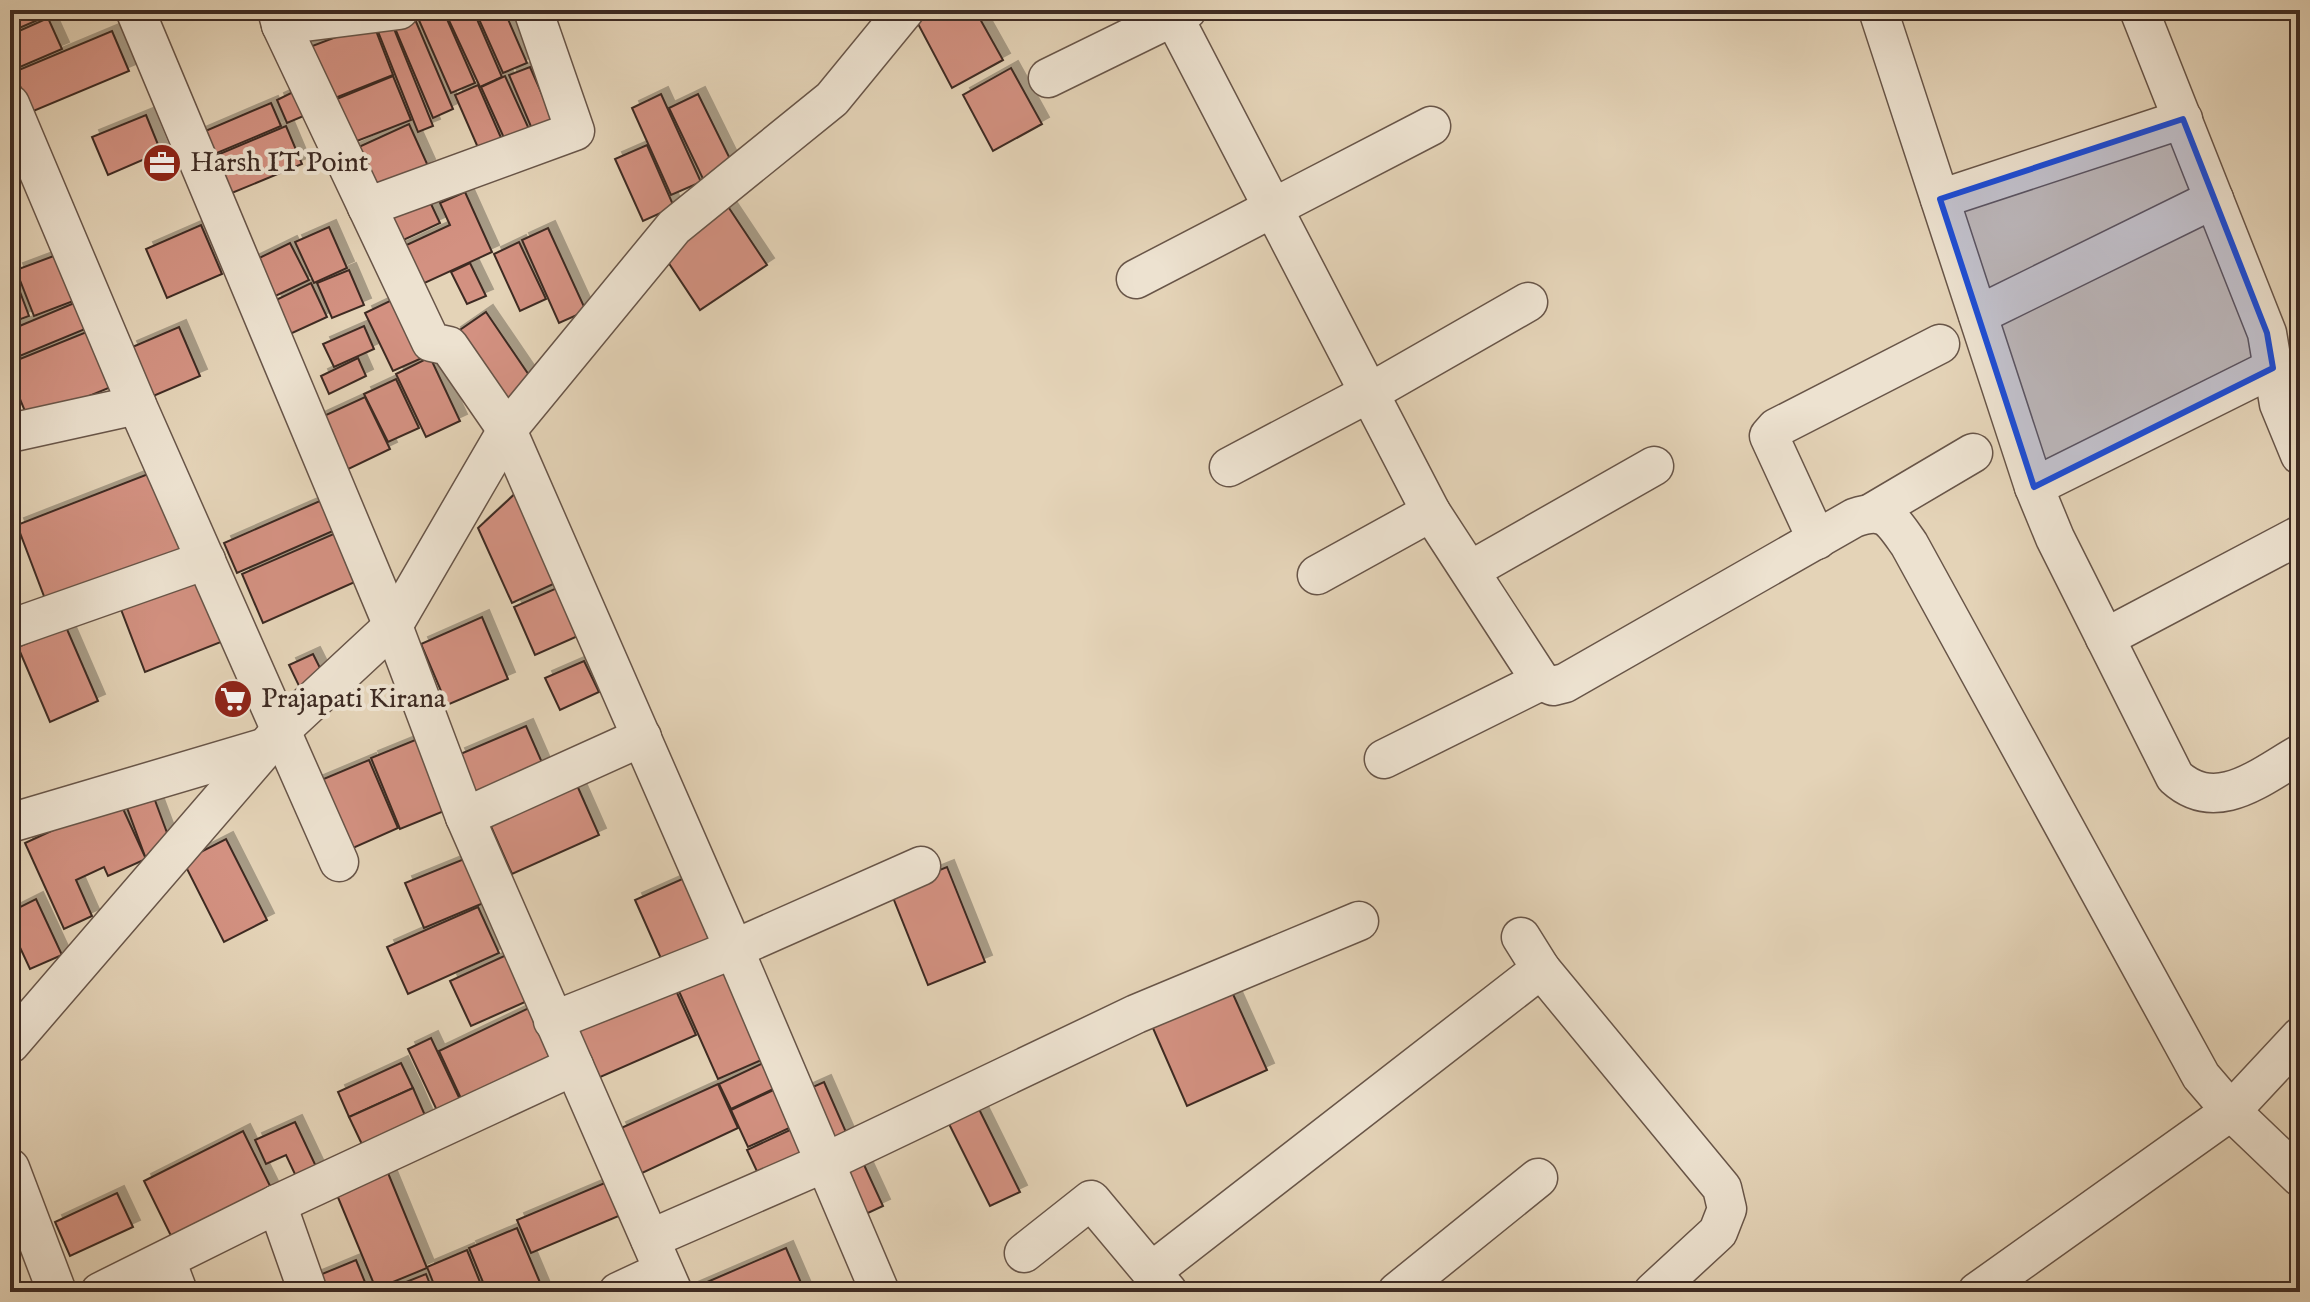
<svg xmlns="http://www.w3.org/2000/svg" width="2310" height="1302" font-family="'IM FELL English',serif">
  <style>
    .building { fill: #d39181; stroke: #3e2b23; stroke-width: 2; filter: url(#shadow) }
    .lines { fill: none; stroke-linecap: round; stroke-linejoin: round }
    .minor-casing { stroke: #685548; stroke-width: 41 }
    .minor { stroke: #ede2d0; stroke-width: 38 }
    .marked { fill: #1d4ed8; fill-opacity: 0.2; stroke: #1d4ed8; stroke-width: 6; stroke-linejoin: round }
    .labels { text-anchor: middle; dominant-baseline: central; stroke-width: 8; stroke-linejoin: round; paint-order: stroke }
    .poi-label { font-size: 28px; fill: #3e2b23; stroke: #ede2d0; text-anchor: start }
  </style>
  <defs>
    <filter id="shadow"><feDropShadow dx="7" dy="-7" stdDeviation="0" flood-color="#0004"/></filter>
  </defs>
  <rect width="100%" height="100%" fill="#e4d3b7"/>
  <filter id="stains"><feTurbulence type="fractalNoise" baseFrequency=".0025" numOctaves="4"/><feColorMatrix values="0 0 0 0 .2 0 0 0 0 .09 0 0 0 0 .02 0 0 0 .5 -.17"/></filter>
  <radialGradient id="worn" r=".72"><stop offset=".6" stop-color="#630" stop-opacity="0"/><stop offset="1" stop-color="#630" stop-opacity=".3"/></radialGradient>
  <g class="building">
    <path d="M10,10H61L10,32Z"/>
    <path d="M437,10H443L475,83L451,93L418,18Z"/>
    <path d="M455,10H473L502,77L480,87L446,14Z"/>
    <path d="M495,10H504L527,63L503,73L478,17Z"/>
    <path d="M939,10H975L1003,60L952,88L917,22Z"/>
    <path d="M414,17L453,109L433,118L394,26Z"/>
    <path d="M48,18L62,49L13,70L10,62V35Z"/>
    <path d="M373,23L393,75L320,104L299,51Z"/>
    <path d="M392,24L433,126L418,132L377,29Z"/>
    <path d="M112,31L129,71L31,112L14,72Z"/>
    <path d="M530,67L556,126L535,136L509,75Z"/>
    <path d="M1011,68L1042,124L993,151L963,95Z"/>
    <path d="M393,76L411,120L339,148L322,105Z"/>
    <path d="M505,76L533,138L509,149L481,87Z"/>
    <path d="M478,85L502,140L479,150L455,95Z"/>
    <path d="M295,91L306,115L287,123L277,100Z"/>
    <path d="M661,94L701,182L671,195L632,108Z"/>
    <path d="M698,94L735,169L705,183L669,108Z"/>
    <path d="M271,103L281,126L205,158L196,135Z"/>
    <path d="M146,115L161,152L108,175L92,137Z"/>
    <path d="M409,124L428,166L369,193L350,151Z"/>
    <path d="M286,126L302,164L227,195L210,158Z"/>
    <path d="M647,145L674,207L643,221L615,159Z"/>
    <path d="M423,187L440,223L397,243L381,207Z"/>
    <path d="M465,192L492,252L418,286L400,248L450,225L440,203Z"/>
    <path d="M727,205L767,265L700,310L660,250Z"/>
    <path d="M201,225L222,274L167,298L146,249Z"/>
    <path d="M329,227L347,268L314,283L295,242Z"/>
    <path d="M548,228L586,311L559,323L522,240Z"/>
    <path d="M519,242L546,299L520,311L494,254Z"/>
    <path d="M290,243L309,280L267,300L249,263Z"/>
    <path d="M59,254L76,300L34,316L16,270Z"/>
    <path d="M470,263L486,296L467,304L451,272Z"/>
    <path d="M10,265L29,316L10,323Z"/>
    <path d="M349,270L364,305L332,318L317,283Z"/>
    <path d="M311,283L327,317L290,334L274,301Z"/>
    <path d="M394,299L422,358L393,371L365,313Z"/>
    <path d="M79,301L90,327L10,360V330Z"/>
    <path d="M486,312L533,381L500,403L454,334Z"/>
    <path d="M364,326L374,349L334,367L323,344Z"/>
    <path d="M179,327L200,376L151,397L130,348Z"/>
    <path d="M89,331L111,387L29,421L10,375V363Z"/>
    <path d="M430,357L460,421L426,437L396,374Z"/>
    <path d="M358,358L366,376L329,394L321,376Z"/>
    <path d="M396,379L419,428L388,442L364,394Z"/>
    <path d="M365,397L390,449L338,474L313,421Z"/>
    <path d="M161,469L195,555L50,612L17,525Z"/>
    <path d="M520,489L562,580L512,603L478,528Z"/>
    <path d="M329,497L342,527L237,573L224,543Z"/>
    <path d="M345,529L366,577L263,623L242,574Z"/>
    <path d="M198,567L226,640L145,672L117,599Z"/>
    <path d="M566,584L587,632L535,655L514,607Z"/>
    <path d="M482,617L508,679L447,705L421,644Z"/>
    <path d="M66,627L98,701L50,722L18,647Z"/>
    <path d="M313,654L324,676L300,688L289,665Z"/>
    <path d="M584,661L599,692L560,710L545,678Z"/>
    <path d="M526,726L547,774L479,803L458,755Z"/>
    <path d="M425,736L454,807L400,829L371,758Z"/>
    <path d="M369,760L398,828L344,852L314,783Z"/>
    <path d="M576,783L599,835L512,874L489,822Z"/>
    <path d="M153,795L173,849L146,859L126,805Z"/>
    <path d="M119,800L146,859L108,876L104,867L76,880L92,916L64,929L25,843Z"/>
    <path d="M226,839L267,920L224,942L183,861Z"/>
    <path d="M474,855L493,899L424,928L405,883Z"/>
    <path d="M947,867L985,962L928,985L890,890Z"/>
    <path d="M698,872L730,944L667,972L635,900Z"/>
    <path d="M36,899L62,955L30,969L10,926V912Z"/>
    <path d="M478,907L499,953L408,994L387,947Z"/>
    <path d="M513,952L534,998L471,1026L450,981Z"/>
    <path d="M728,955L773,1055L718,1079L674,980Z"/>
    <path d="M1228,983L1267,1070L1187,1106L1149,1019Z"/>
    <path d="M673,984L696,1035L598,1078L575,1027Z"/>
    <path d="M533,1006L559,1060L464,1105L439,1051Z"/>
    <path d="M431,1038L464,1108L441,1119L408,1049Z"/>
    <path d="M774,1058L786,1083L731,1109L719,1084Z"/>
    <path d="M401,1063L413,1088L349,1117L338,1092Z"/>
    <path d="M824,1082L849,1139L822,1151L797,1094Z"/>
    <path d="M718,1084L738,1128L640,1174L619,1129Z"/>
    <path d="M782,1086L800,1123L748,1147L731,1110Z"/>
    <path d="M413,1088L431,1129L368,1157L349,1117Z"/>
    <path d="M976,1103L1020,1192L990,1206L946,1118Z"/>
    <path d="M295,1122L321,1177L301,1187L286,1155L266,1164L255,1140Z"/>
    <path d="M803,1124L817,1154L761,1180L747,1150Z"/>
    <path d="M243,1131L275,1196L176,1246L144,1181Z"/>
    <path d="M859,1154L883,1206L855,1219L831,1167Z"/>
    <path d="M388,1173L427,1268L376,1289L337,1195Z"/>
    <path d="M607,1182L621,1215L531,1253L517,1220Z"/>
    <path d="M117,1193L133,1227L70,1256L55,1222Z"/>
    <path d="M517,1228L544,1292H487L469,1248Z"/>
    <path d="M786,1248L805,1292H684Z"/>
    <path d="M467,1250L484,1292H437L427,1267Z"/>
    <path d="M356,1260L369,1292H315L310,1279Z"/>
    <path d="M426,1274L433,1292H381Z"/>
  </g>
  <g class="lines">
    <defs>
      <g id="minor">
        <path d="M135,10L393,626L465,817L673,1292"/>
        <path d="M277,10L281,25L431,342L449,346L507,430L734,949L880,1292"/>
        <path d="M1170,10L1431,512L1541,681L1553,686L1565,683L1854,518C1886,507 1891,519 1909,544L2201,1076L2231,1111L2300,1177"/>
        <path d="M1878,10L2034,487L2055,538L2175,777C2217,815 2261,776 2300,754"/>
        <path d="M2139,10L2267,333L2279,404L2300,455"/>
        <path d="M281,25L399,10"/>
        <path d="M1048,78L1187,10"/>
        <path d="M10,104L137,405L339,862"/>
        <path d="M1940,199L2183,119"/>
        <path d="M367,207L575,131L533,10"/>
        <path d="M1136,279L1431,126"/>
        <path d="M1978,315L2214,199"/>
        <path d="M10,433L137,405"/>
        <path d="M1229,467L1369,393L1528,302"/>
        <path d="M2034,487L2273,368"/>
        <path d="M1873,512L1973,453"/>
        <path d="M1817,540L1769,436L1776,428L1940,344"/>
        <path d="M1471,570L1654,466"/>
        <path d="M1317,575L1431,512"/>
        <path d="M10,629L206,560"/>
        <path d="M2105,638L2300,535"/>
        <path d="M1384,759L1541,681"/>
        <path d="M465,817L642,737"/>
        <path d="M10,823L270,746"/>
        <path d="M1521,937L1541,969L1722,1188L1727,1209L1718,1232L1653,1292"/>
        <path d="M553,1021L734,949L921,866"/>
        <path d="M10,1044L280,731L393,626L507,430L674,227L832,99L905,10"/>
        <path d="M10,1168L57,1292"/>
        <path d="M277,1204L308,1292"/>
        <path d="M650,1239L824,1163L1136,1014L1359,921"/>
        <path d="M1024,1253L1091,1200L1168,1292"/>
        <path d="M166,1260L178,1292"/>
        <path d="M1151,1272L1541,969"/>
        <path d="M100,1292L277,1204L574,1066"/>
        <path d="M618,1292L663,1271"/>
        <path d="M1397,1292L1538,1178"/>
        <path d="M1977,1292L2231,1111L2300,1037"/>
      </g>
    </defs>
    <use href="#minor" class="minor-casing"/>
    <use href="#minor" class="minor"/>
  </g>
  <path class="marked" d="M2183,119L2267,333L2273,368L2034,487L1940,199Z"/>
  <defs>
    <symbol id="office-disc" viewBox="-11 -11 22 22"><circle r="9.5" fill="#8f2418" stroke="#ede2d0"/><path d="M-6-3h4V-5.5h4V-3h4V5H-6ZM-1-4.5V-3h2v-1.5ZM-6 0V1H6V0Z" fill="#fff"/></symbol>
    <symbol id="supermarket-disc" viewBox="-11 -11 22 22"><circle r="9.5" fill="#8f2418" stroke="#ede2d0"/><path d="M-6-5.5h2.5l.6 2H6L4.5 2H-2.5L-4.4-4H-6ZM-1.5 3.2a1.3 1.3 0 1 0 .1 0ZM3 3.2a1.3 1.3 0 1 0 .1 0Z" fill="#fff"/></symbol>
  </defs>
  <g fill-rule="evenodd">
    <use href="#office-disc" x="140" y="141" width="44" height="44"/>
    <use href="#supermarket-disc" x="211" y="677" width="44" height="44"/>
  </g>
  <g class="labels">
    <g class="poi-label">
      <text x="190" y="163">Harsh IT Point</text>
      <text x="261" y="699">Prajapati Kirana</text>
    </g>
  </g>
  <rect width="2310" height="1302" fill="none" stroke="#e4d3b7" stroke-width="40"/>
  <rect x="12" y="12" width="2286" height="1278" fill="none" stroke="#3e2b23" stroke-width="4"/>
  <rect x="20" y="20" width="2270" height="1262" fill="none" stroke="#3e2b23" stroke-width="2"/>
  <rect width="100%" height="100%" filter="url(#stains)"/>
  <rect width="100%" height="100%" fill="url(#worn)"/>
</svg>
